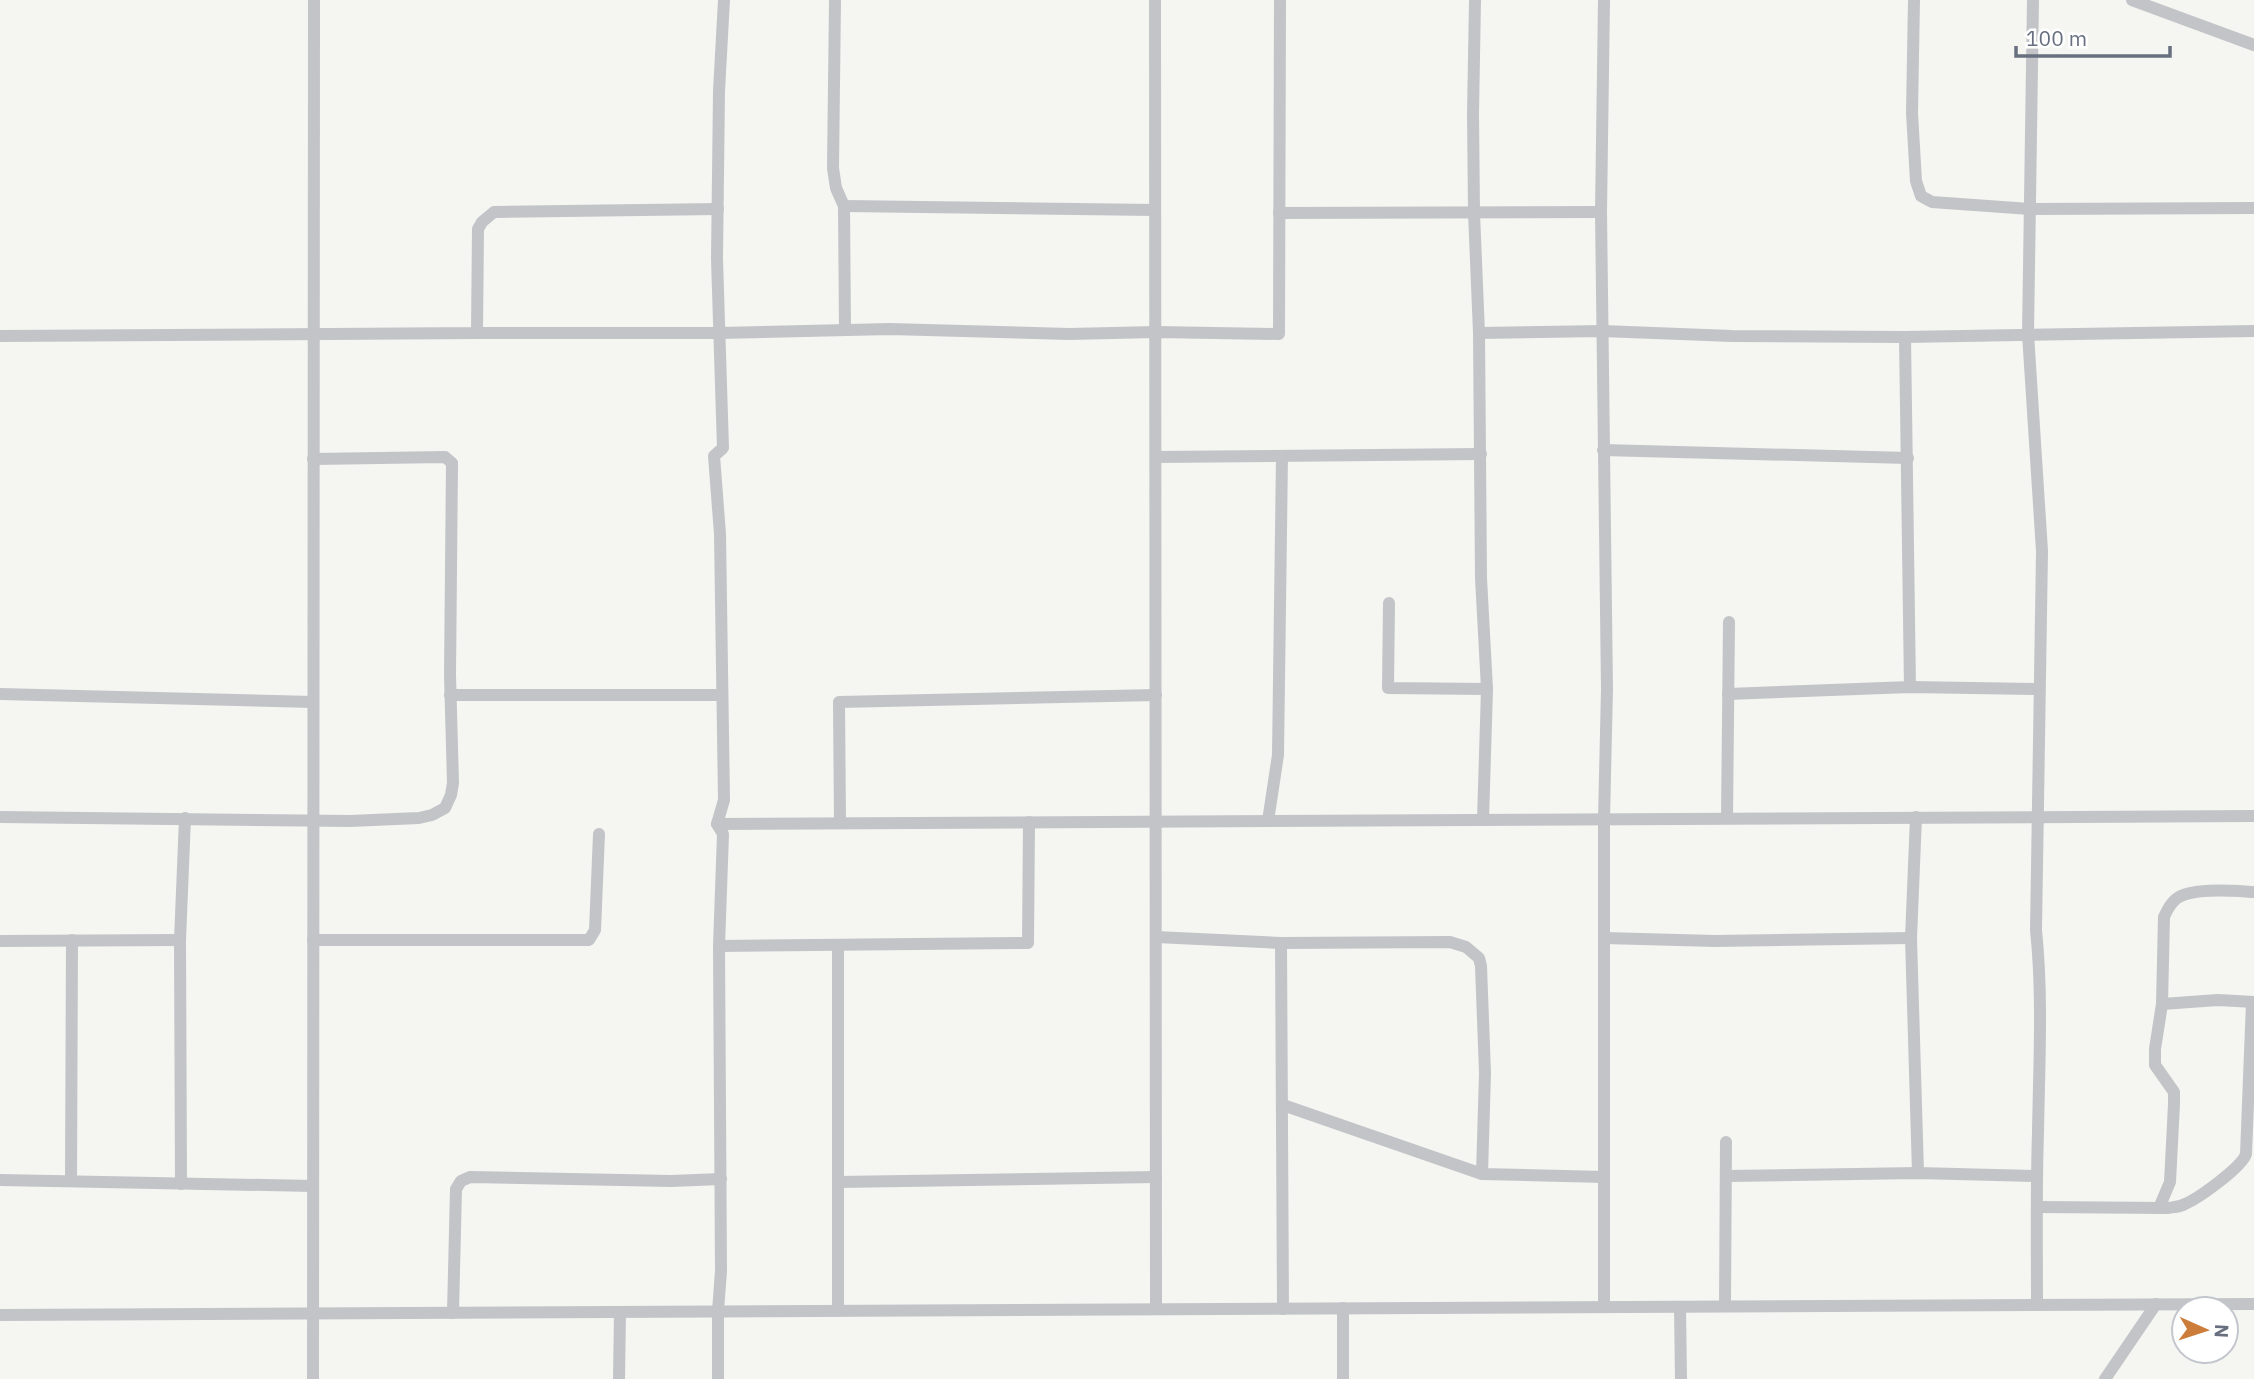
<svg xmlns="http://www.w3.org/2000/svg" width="2254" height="1379" font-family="'IBM Plex Sans',sans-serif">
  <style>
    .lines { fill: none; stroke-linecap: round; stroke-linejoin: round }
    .minor { stroke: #c2c4c7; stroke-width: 12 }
  </style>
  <rect width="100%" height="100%" fill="#f5f5f2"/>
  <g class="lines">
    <g class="minor">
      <path d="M835,0L833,168L836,188L844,206L845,330"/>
      <path d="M1155,0L1156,1309"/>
      <path d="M1475,0L1473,114L1474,213L1479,333L1481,578L1487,689L1483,820"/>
      <path d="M1914,0L1912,113L1916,181L1921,196L1932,202L2030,209L2254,208"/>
      <path d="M2033,0L2028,334L2042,551L2036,930C2043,998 2039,1065 2038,1133C2036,1190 2037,1248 2037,1305"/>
      <path d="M2132,0L2254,45"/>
      <path d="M844,206L1155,210"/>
      <path d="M1279,213L1601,212"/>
      <path d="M477,333H719L890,329L1069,334L1156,332L1279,334L1280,0"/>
      <path d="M1479,333L1602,331L1732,336L1905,337L2254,331"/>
      <path d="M0,336L477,333L478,229L482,222L494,212L718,209"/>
      <path d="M1905,337L1910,687"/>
      <path d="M1603,450L1908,458"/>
      <path d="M1156,457L1481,454"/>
      <path d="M1389,603L1388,688L1487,689"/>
      <path d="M0,694L313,702"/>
      <path d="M1728,694L1910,687L2039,689"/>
      <path d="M450,695H721"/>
      <path d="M0,817L350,821L419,818L432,815L445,808L451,795L453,783L450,675L452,463L445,457L313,459"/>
      <path d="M1916,817L1911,938L1918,1173"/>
      <path d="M1727,818L1729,622"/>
      <path d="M1268,821L1278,755L1282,456"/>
      <path d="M840,823L839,702L1156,695"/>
      <path d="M717,824L2254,816"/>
      <path d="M1156,937L1281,943L1450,942L1466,947L1479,958L1481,966L1485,1073L1482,1174"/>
      <path d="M1604,938L1715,941L1911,938"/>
      <path d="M313,940H589L595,930L599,834"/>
      <path d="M0,941L180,940"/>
      <path d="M1281,943L1283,1309"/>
      <path d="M719,946L1028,943L1029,822"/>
      <path d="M2162,1004L2218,1000L2254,1002"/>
      <path d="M1283,1105L1482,1174L1604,1177"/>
      <path d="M1727,1176L1918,1173L2037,1176"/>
      <path d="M0,1180L313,1186"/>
      <path d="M71,1180L72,940"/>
      <path d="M839,1182L1156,1177"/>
      <path d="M181,1184L180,940L185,818"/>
      <path d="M2037,1207L2168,1208C2174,1207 2180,1207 2185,1204C2199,1198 2242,1167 2246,1154L2252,1002"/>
      <path d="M2159,1208L2170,1182L2174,1104V1092L2155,1065V1049L2162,1004L2164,917C2167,910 2170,904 2176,899C2191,887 2235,891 2254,892"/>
      <path d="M1725,1306L1726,1142"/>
      <path d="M1604,1307V819L1607,689L1601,212L1604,0"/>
      <path d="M1680,1307L1681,1379"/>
      <path d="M1343,1308V1379"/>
      <path d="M838,1311V945"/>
      <path d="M453,1313L456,1189L461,1181L470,1177L671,1181L721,1179"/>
      <path d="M0,1315L2254,1304"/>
      <path d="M313,1379L314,0"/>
      <path d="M619,1379L620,1312"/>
      <path d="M718,1379V1311L721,1271L719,946L723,834L717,824L724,800L720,534L714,456L723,448L717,259L719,91L724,0"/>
      <path d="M2105,1379L2156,1304"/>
    </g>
  </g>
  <g transform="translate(2205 1330) rotate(93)"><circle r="33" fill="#ffffff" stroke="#c3c6cc" stroke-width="2"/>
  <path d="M0-5L12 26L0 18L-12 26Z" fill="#cd7d3a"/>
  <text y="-10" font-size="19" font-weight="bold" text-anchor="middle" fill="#687080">N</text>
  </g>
  <path d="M2016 46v10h154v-10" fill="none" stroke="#687080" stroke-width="3.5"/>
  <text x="2026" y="46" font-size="21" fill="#687080" stroke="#ffffff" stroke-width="5" paint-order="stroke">100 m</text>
</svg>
